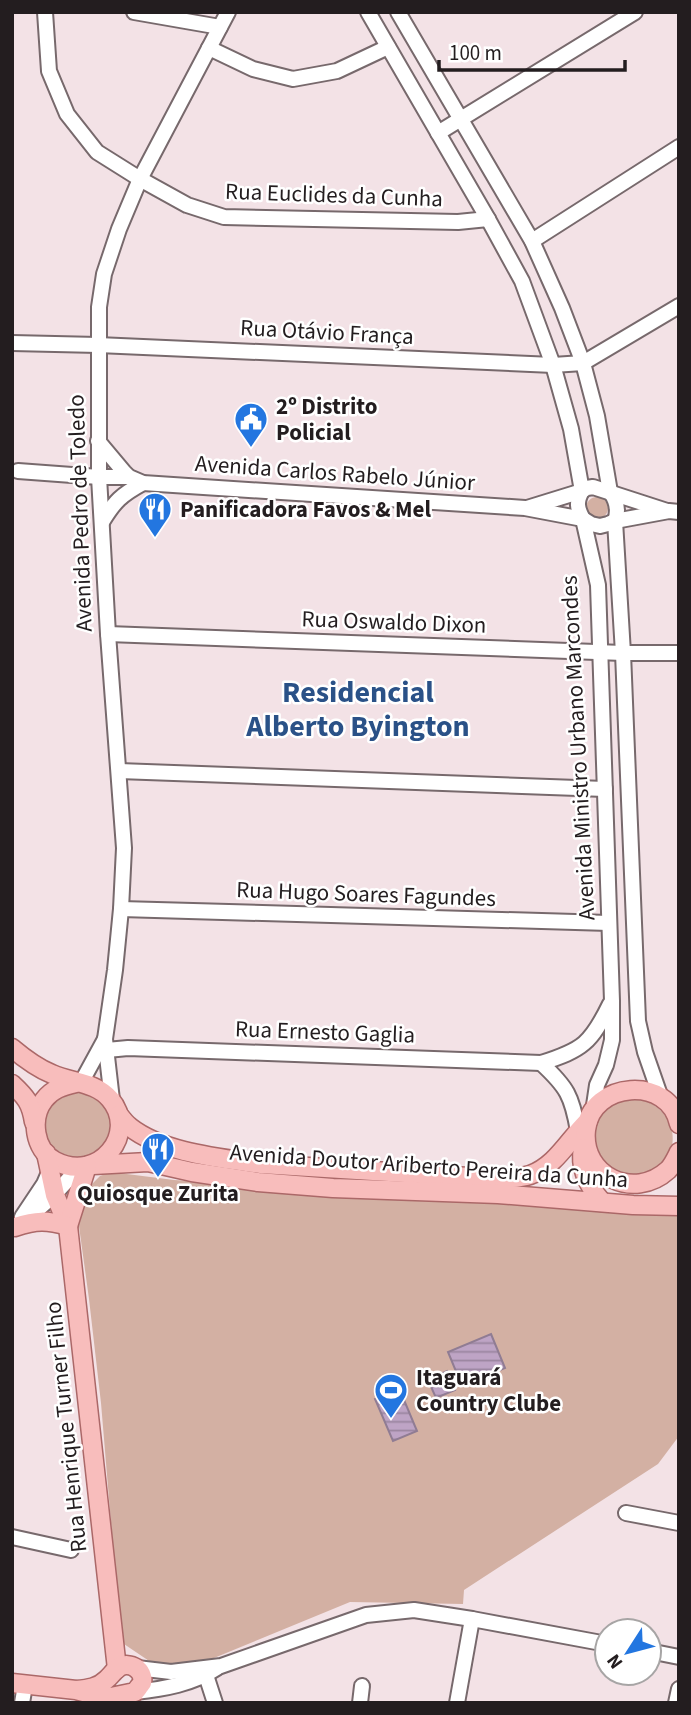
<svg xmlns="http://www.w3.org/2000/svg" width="691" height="1715" font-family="'Source Sans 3',sans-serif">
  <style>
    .park { fill: #d3b0a3 }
    .water { fill: url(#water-rules); stroke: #907c93; stroke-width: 2 }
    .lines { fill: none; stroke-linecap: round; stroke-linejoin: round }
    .minor-casing { stroke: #77696c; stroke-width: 18 }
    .major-casing { stroke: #ab6868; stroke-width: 21 }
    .minor { stroke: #fff; stroke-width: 14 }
    .major { stroke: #f8bdbc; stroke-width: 18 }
    .labels { text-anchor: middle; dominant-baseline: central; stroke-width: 5; stroke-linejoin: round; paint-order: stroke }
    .street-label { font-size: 23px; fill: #231d1f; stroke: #fff }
    .poi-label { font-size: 23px; font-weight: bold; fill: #231d1f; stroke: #fff; text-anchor: start }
    .district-label { font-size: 30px; font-weight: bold; fill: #2a5187; stroke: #fff }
  </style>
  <defs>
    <pattern id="water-rules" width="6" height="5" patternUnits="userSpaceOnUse" patternTransform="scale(1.75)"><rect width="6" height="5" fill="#bea4c5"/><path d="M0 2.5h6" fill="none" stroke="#9a859f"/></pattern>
  </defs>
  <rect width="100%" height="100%" fill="#f3e2e6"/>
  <g class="park">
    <circle cx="597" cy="508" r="11"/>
    <circle cx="77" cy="1124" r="33"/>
    <path d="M633,1098C643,1100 651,1102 659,1109C675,1123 678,1147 663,1163C660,1166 655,1173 651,1175C645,1179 632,1178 624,1179L594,1153C594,1145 591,1133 594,1125C599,1107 616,1101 633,1098Z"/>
    <path d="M111,1172L174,1180L679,1213V1436L658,1464L464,1590L463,1604L350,1602L192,1667H158L121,1642L101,1403L89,1299L78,1219L85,1191L100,1176Z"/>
  </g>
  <g class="water">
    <path d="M491,1334L505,1368L462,1386L448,1352Z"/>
    <path d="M447,1371L455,1390L436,1398L428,1380Z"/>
    <path d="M399,1388L417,1431L393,1441L375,1399Z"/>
  </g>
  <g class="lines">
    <defs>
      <g id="minor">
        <path d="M45,12L49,71L67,114L97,152L140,179L187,205L224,217L458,222L488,219"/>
        <path d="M134,12L220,27"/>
        <path d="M368,12L488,219L522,281L553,365L571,429L582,491C576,502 577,508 583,519L598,585L612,1001V1040L606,1065L597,1085L593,1112"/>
        <path d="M398,12L532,241L562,308L583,363L597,416L610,492C617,501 619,510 615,521L623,653L638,1021L645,1052L661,1098"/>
        <path d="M209,48L253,69L293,79L337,71L388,47"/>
        <path d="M438,133L635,12"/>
        <path d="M532,241L679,147"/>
        <path d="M12,343L98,345L553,365L583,363L679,306"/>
        <path d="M98,441L124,472L129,477L143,483L525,508L583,519L591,524L600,526L608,524L615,521L669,511L679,512"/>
        <path d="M18,471L99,477H129"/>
        <path d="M527,508L582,491L587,488L593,487L667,511"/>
        <path d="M102,522C115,501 121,495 143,483"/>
        <path d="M108,634L623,653H679"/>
        <path d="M119,771L605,789"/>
        <path d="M121,909L609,923"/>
        <path d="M107,1050L128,1048L541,1063C583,1050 591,1043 610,1004"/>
        <path d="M541,1063C567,1087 572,1096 578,1131"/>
        <path d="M81,1083L105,1039"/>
        <path d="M112,1100L105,1039L115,970L121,909L124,848L108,634L99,477V307L104,274L119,229L140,179L228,12"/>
        <path d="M22,1217L44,1184L50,1170"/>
        <path d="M19,1224C44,1206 58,1192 78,1168"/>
        <path d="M626,1513L679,1523"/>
        <path d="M12,1537L71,1550"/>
        <path d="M649,1651L679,1657"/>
        <path d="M137,1668L171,1672L221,1666L366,1615L414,1610L472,1619L607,1644"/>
        <path d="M204,1669L215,1703"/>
        <path d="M135,1692C164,1689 193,1684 217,1668"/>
        <path d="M22,1703L25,1685"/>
        <path d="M360,1703L362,1686"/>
        <path d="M457,1703L472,1619"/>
        <path d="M676,1703L679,1689"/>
      </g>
      <g id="major">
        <path d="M12,1048C25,1059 37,1068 52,1074C72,1083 96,1082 110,1099C139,1133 99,1184 55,1161C34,1150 30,1118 44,1100C52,1089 63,1086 76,1083"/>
        <path d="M12,1084C26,1097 31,1103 34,1122"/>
        <path d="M119,1115C122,1119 126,1124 130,1127C163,1153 221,1158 261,1164L501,1179C511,1178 521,1178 530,1175C556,1166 569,1139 588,1121"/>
        <path d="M679,1124C669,1075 591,1081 586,1130C581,1176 634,1201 668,1170C673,1165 676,1158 679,1152"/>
        <path d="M583,1148C579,1169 589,1187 602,1202"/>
        <path d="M46,1153L55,1195L68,1226L117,1669"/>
        <path d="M93,1165L148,1162L192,1172L258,1182L333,1188L498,1194L633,1205L679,1206"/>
        <path d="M68,1226L87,1166"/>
        <path d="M15,1227C37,1220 46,1220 68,1226"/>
        <path d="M12,1683L76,1690L106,1698L135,1692C136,1691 141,1684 142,1683C145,1670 130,1661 119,1667C115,1670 111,1675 107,1679C98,1688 88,1689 76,1690"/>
      </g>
    </defs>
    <use href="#minor" class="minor-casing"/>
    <use href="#major" class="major-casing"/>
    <use href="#minor" class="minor"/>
    <use href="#major" class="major"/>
  </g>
  <defs>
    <symbol id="civic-pin" viewBox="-11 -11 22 30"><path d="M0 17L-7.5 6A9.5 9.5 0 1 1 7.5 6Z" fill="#2376e0" stroke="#fff"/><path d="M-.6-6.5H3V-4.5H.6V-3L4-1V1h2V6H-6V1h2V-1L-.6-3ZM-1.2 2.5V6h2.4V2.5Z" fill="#fff"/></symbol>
    <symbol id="restaurant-pin" viewBox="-11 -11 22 30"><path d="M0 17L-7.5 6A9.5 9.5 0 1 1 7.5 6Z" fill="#2376e0" stroke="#fff"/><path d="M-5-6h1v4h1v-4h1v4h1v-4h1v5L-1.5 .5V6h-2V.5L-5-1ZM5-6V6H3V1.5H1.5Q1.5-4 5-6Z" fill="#fff"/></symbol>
    <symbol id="stadium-pin" viewBox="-11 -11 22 30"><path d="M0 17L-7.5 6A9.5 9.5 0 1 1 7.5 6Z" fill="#2376e0" stroke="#fff"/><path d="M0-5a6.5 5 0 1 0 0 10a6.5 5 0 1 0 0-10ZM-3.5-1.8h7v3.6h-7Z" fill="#fff"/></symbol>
  </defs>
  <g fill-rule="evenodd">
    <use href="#civic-pin" x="232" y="400" width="38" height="52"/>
    <use href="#restaurant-pin" x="136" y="490" width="38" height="52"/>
    <use href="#restaurant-pin" x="139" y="1130" width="38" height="52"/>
    <use href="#stadium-pin" x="372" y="1371" width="38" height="52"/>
  </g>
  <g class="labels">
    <g class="street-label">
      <text transform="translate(334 195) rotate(2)">Rua Euclides da Cunha</text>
      <text transform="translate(327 332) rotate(3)">Rua Otávio França</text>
      <text transform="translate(335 473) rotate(4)">Avenida Carlos Rabelo Júnior</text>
      <text transform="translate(80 513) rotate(-92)">Avenida Pedro de Toledo</text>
      <text transform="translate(394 622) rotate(2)">Rua Oswaldo Dixon</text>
      <text transform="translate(578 748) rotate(-93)">Avenida Ministro Urbano Marcondes</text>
      <text transform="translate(366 894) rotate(2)">Rua Hugo Soares Fagundes</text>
      <text transform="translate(325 1032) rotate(2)">Rua Ernesto Gaglia</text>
      <text transform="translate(429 1166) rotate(4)">Avenida Doutor Ariberto Pereira da Cunha</text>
      <text transform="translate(66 1427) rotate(-96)">Rua Henrique Turner Filho</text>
    </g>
    <g class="poi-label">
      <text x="276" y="406">2º Distrito<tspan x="276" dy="26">Policial</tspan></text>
      <text x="180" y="509">Panificadora Favos &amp; Mel</text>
      <text x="158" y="1193" text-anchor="middle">Quiosque Zurita</text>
      <text x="416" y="1377">Itaguará<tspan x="416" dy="26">Country Clube</tspan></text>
    </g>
    <g class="district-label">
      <text x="358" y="692">Residencial<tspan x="358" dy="34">Alberto Byington</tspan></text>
    </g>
  </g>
  <rect width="691" height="1715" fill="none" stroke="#231d1f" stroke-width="28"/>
  <g transform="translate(628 1652) rotate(234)"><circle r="33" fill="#ffffff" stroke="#a7a5a5" stroke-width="2"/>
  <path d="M0-5L12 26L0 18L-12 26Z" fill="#2376e0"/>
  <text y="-10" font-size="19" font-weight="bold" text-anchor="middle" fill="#231d1f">N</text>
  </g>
  <path d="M439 60v10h186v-10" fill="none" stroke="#231d1f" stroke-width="3.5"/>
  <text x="449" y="60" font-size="21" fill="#231d1f" stroke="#ffffff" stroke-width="5" paint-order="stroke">100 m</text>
</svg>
